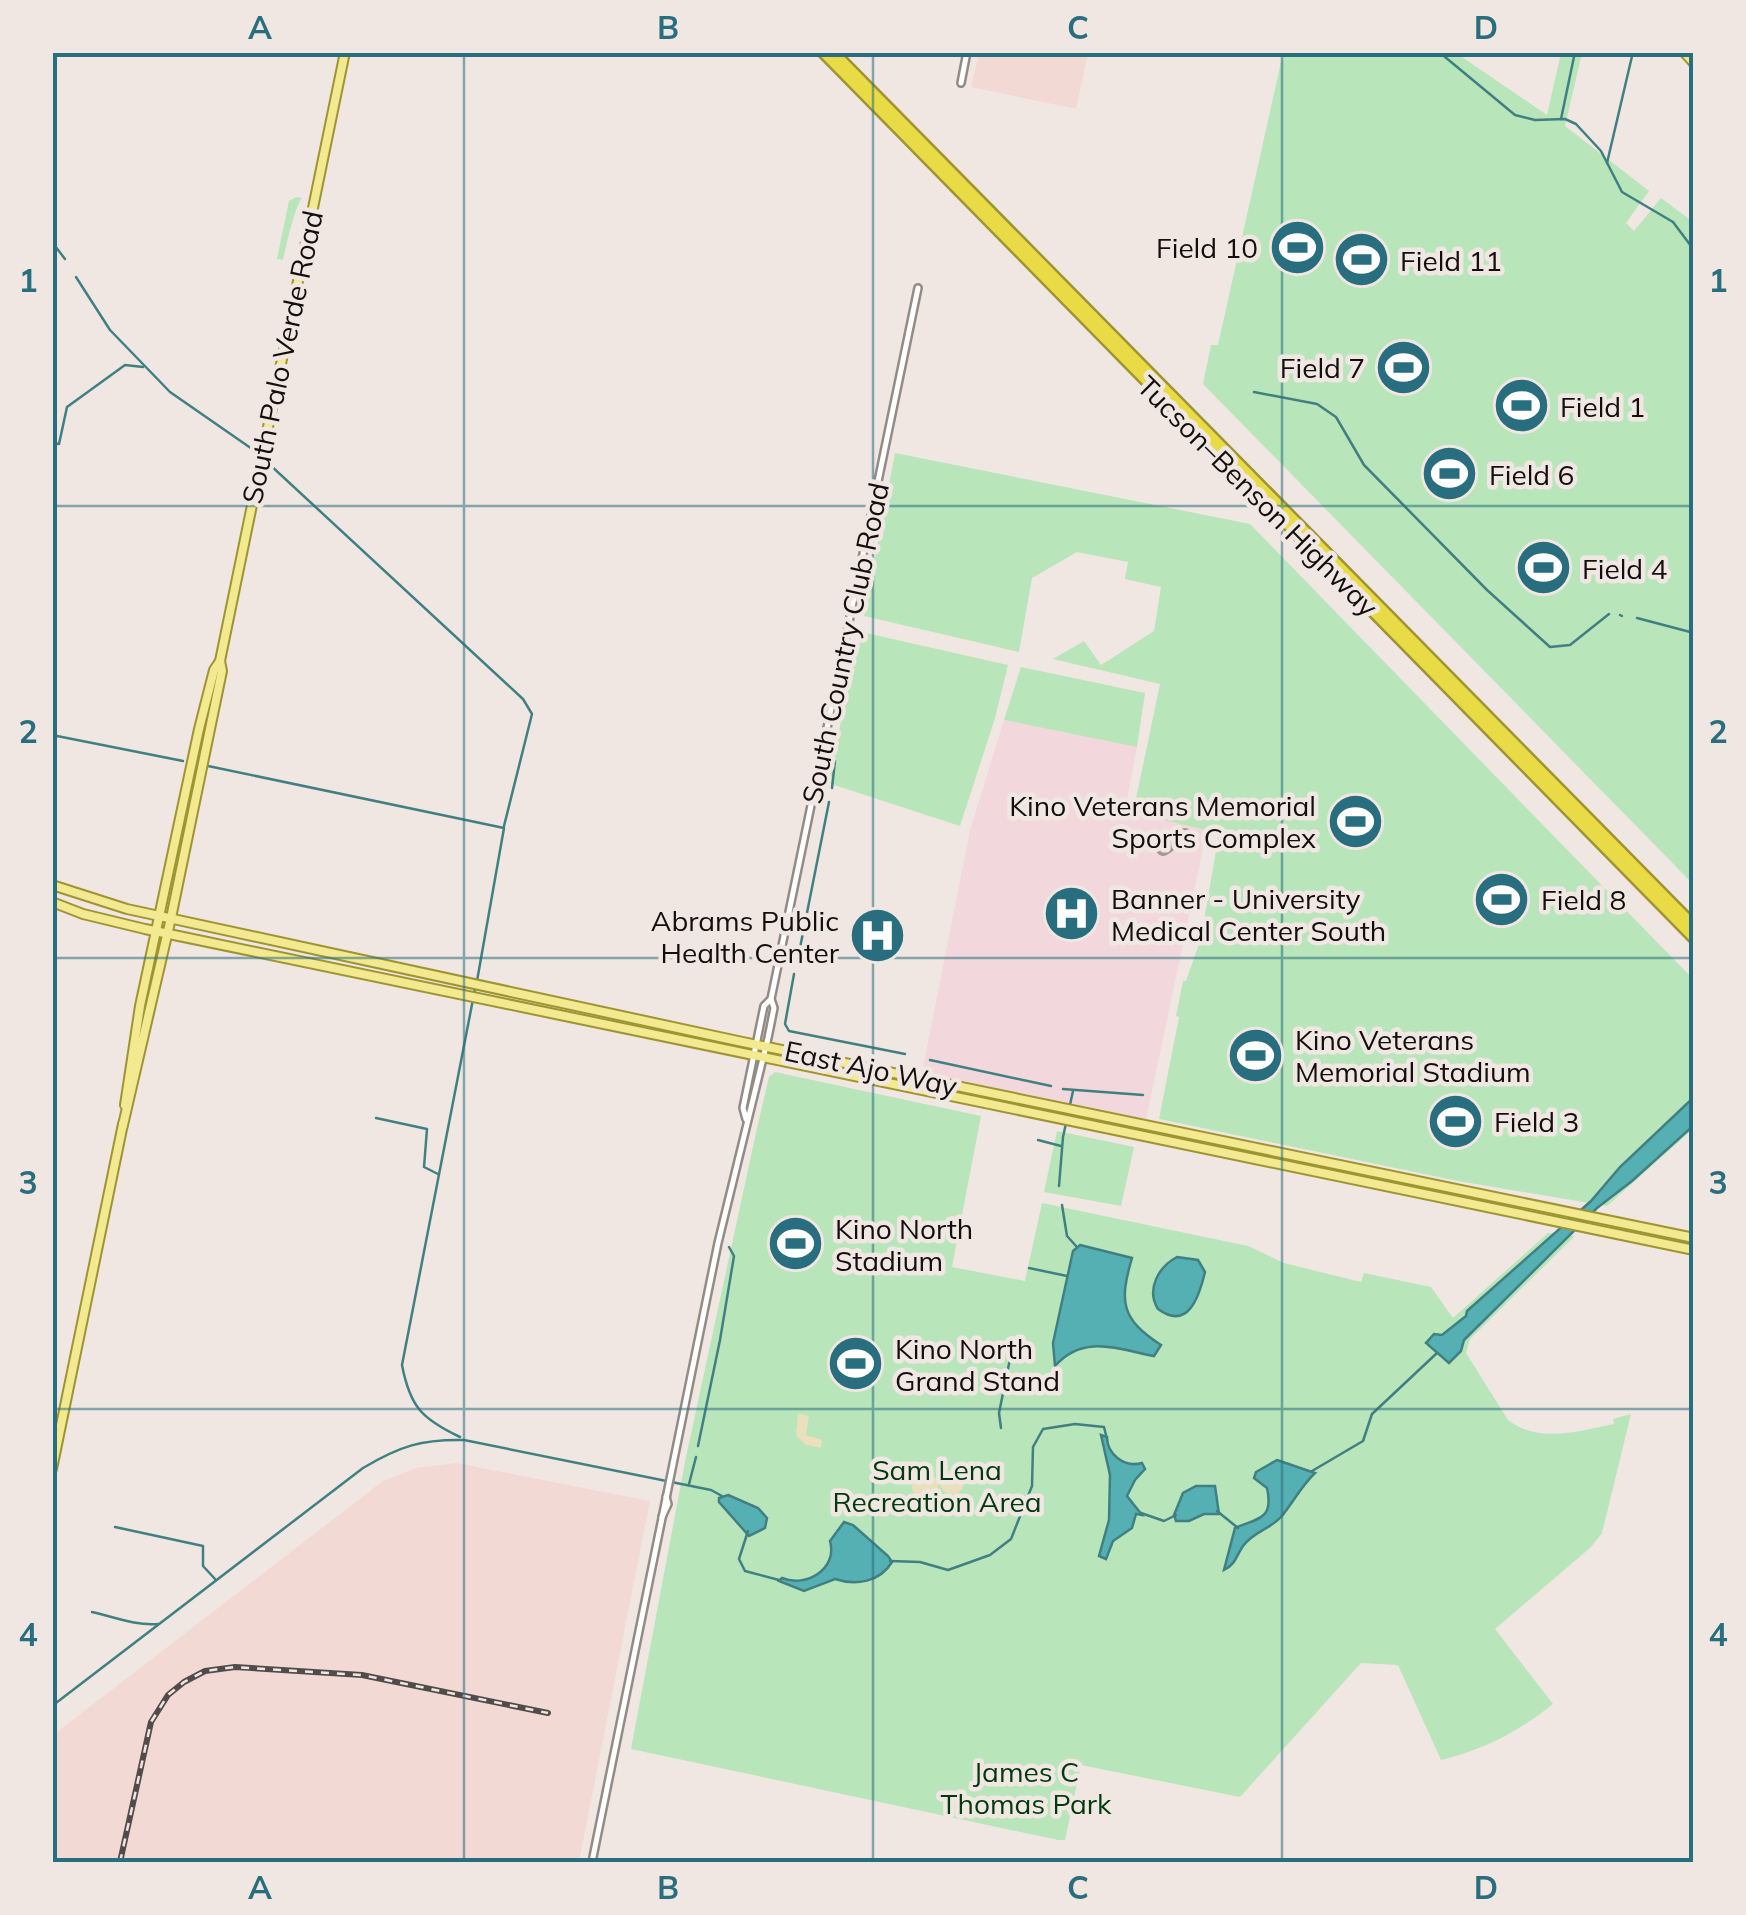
<svg xmlns="http://www.w3.org/2000/svg" width="1746" height="1915" font-family="Mulish,sans-serif">
  <style>
    .industrial { fill: #f3d9d4 }
    .medical { fill: #f2d8dc }
    .green { fill: #b8e5ba }
    .sand { fill: #eae0bb }
    .water { fill: #55b0b4; stroke: #418082; stroke-width: 2.5 }
    .lines { fill: none; stroke-linecap: round; stroke-linejoin: round }
    .stream { stroke: #418082; stroke-width: 2.5 }
    .taxiway { stroke: #a19a96; stroke-width: 14 }
    .minor-casing { stroke: #938b86; stroke-width: 10 }
    .major-casing { stroke: #9e9432; stroke-width: 12 }
    .highway-casing { stroke: #9e9432; stroke-width: 14 }
    .minor { stroke: #fff; stroke-width: 5 }
    .major { stroke: #f2e990; stroke-width: 8 }
    .highway { stroke: #e9db46; stroke-width: 9 }
    .rail-casing { stroke: #514c4a; stroke-width: 6 }
    .rail { stroke: #f1e7e2; stroke-width: 2.5; stroke-dasharray: 8; stroke-linecap: butt }
    .grid { fill: none; stroke: #296e7e; stroke-width: 2.5; stroke-opacity: 0.55 }
    .labels { text-anchor: middle; dominant-baseline: central; stroke-width: 9; stroke-linejoin: round; paint-order: stroke }
    .poi-label { font-size: 28px; fill: #120f0d; stroke: #f1e7e2; text-anchor: start }
    .street-label { font-size: 28px; fill: #120f0d; stroke: #f1e7e2 }
    .park-label { font-size: 28px; fill: #013b0d; stroke: #f1e7e2 }
    .neatline { fill: none; stroke: #296e7e; stroke-width: 4 }
    .grid-label { font-size: 32px; text-anchor: middle; font-weight: bold; fill: #296e7e }
  </style>
  <rect width="100%" height="100%" fill="#f1e7e2"/>
  <g class="industrial">
    <path d="M979,53H1088L1076,109L971,87Z"/>
    <path d="M456,1463L650,1501L579,1862H53V1735L383,1481L416,1468Z"/>
  </g>
  <path class="medical" d="M1004,720L1137,747L1125,810L1207,830L1146,1120L922,1072L970,830Z"/>
  <g class="green">
    <path d="M1283,53H1456L1547,115L1561,53H1582L1565,126L1649,191L1626,223L1634,231L1661,198L1693,222V884L1203,384L1211,345H1218Z"/>
    <path d="M296,197L302,198C295,206 286,246 283,260L277,259L289,201Z"/>
    <path d="M895,453L1250,524L1693,979V1129L1607,1206L1458,1181L1159,1119L1179,1017L1176,1016L1183,981H1186L1201,938L1219,833L1133,813L1160,684L1053,659L1084,641L1101,665L1154,631L1161,587L1125,579L1128,562L1077,552L1032,578L1019,652L864,616Z"/>
    <path d="M866,633L1008,665L995,718L960,826L828,783L859,636Z"/>
    <path d="M1021,667L1145,693L1137,747L1004,720Z"/>
    <path d="M775,1072L981,1116L952,1267L1025,1281L1042,1203L1248,1246L1284,1263L1361,1282L1364,1273L1431,1287L1453,1318L1548,1233L1575,1236L1470,1339L1466,1353L1508,1420C1539,1444 1579,1431 1614,1424L1613,1419L1631,1414L1602,1533L1590,1548L1495,1629L1553,1704C1519,1731 1484,1750 1441,1760L1398,1665L1361,1663L1240,1797L1081,1765L1065,1840H1058L631,1749L686,1457L757,1128L769,1077Z"/>
    <path d="M1057,1131L1134,1147L1121,1206L1044,1192Z"/>
  </g>
  <g class="sand">
    <path d="M798,1413L809,1416L806,1435L822,1440L821,1448L806,1445L796,1435Z"/>
    <circle cx="952" cy="1482" r="12"/>
    <circle cx="925" cy="1486" r="13"/>
  </g>
  <g class="water">
    <path d="M1693,1098V1126L1632,1181L1597,1208L1464,1340L1461,1351L1449,1363L1426,1343L1434,1334L1442,1335L1466,1316L1467,1311L1591,1201L1620,1167Z"/>
    <path d="M1080,1245L1132,1258C1119,1302 1121,1319 1161,1345L1154,1356C1118,1349 1083,1334 1055,1366L1053,1343L1073,1251Z"/>
    <path d="M1177,1257L1198,1260L1205,1272C1199,1297 1188,1331 1158,1309C1146,1290 1158,1267 1177,1257Z"/>
    <path d="M1101,1435L1107,1437C1107,1454 1124,1468 1142,1463L1145,1469L1135,1480L1127,1496L1142,1515L1136,1514L1132,1528L1113,1541L1106,1559L1099,1556L1109,1520L1110,1475Z"/>
    <path d="M1277,1460L1315,1473C1301,1486 1293,1503 1281,1517C1270,1529 1253,1532 1243,1546C1236,1556 1236,1564 1224,1570L1235,1528C1258,1518 1274,1520 1267,1488L1254,1478L1256,1472Z"/>
    <path d="M1196,1486H1215L1219,1514H1204L1189,1521H1176L1174,1515L1183,1493Z"/>
    <path d="M728,1495L758,1508L767,1518L765,1528L749,1536L719,1502V1498Z"/>
    <path d="M844,1522L853,1525L888,1556L892,1562C880,1582 856,1586 835,1579L804,1591L779,1581L782,1578C806,1588 838,1569 830,1541Z"/>
  </g>
  <g class="lines">
    <g class="stream">
      <path d="M1439,52L1515,115L1535,120L1565,119L1576,124L1601,151L1622,192L1673,222L1694,250"/>
      <path d="M1561,119L1575,52"/>
      <path d="M1607,163L1633,52"/>
      <path d="M52,242L65,259"/>
      <path d="M76,277L110,330L170,392L255,451L523,699L532,714L504,826"/>
      <path d="M1254,392L1317,404L1336,417L1364,465L1487,590L1550,647L1570,645L1609,614"/>
      <path d="M52,443L59,444L67,407L125,365L143,367"/>
      <path d="M1620,615L1622,616"/>
      <path d="M1637,618L1694,633"/>
      <path d="M52,735L183,761"/>
      <path d="M208,766L504,828L477,981"/>
      <path d="M832,788L835,761"/>
      <path d="M799,953L829,802"/>
      <path d="M794,974L785,1024L789,1031L905,1054"/>
      <path d="M930,1060L1051,1086"/>
      <path d="M1063,1089L1143,1095"/>
      <path d="M376,1118L427,1129L424,1167L438,1174"/>
      <path d="M1038,1140L1061,1146"/>
      <path d="M1059,1186L1063,1137L1073,1091"/>
      <path d="M1062,1205L1067,1236L1076,1246"/>
      <path d="M1029,1268L1067,1276"/>
      <path d="M1001,1428L999,1413L1011,1354"/>
      <path d="M460,1437C422,1419 410,1407 402,1365L475,989"/>
      <path d="M698,1446L720,1340L734,1256L729,1247"/>
      <path d="M1312,1471L1363,1441L1372,1414L1437,1353"/>
      <path d="M689,1484L696,1457"/>
      <path d="M1217,1511L1238,1528"/>
      <path d="M1141,1513L1164,1521L1176,1515"/>
      <path d="M115,1527L203,1546V1566L216,1580"/>
      <path d="M748,1531L739,1559L745,1571L779,1580"/>
      <path d="M890,1561L920,1562L948,1570L990,1555L1011,1539L1032,1486L1033,1447L1043,1429L1075,1424L1104,1427L1106,1435"/>
      <path d="M92,1612C114,1617 136,1626 158,1624"/>
      <path d="M52,1706L363,1468C400,1446 422,1439 464,1440L711,1490L722,1496"/>
    </g>
    <path class="taxiway" d="M1163,849L1185,835"/>
    <defs>
      <g id="minor">
        <path d="M961,83L967,52"/>
        <path d="M746,1119L743,1108L764,1006L771,999L918,288"/>
        <path d="M662,1517L668,1504L666,1497"/>
        <path d="M592,1862L718,1243L768,1038L774,1008L771,999"/>
      </g>
      <g id="major">
        <path d="M1684,52L1694,63"/>
        <path d="M52,885L127,909L738,1041L1694,1238"/>
        <path d="M52,902L83,914L145,929L1694,1250"/>
        <path d="M125,1105L140,1006L199,729L214,670L220,661"/>
        <path d="M123,1125L171,918L222,671L220,661L345,52"/>
        <path d="M52,1469L123,1124"/>
      </g>
      <g id="highway">
        <path d="M823,52L1694,938"/>
        <path d="M833,52L1694,926"/>
      </g>
    </defs>
    <use href="#minor" class="minor-casing"/>
    <use href="#major" class="major-casing"/>
    <use href="#highway" class="highway-casing"/>
    <use href="#minor" class="minor"/>
    <use href="#major" class="major"/>
    <use href="#highway" class="highway"/>
    <defs>
      <path id="rail" d="M120,1862L151,1722L168,1695L184,1682L205,1671L235,1667L362,1675L548,1713"/>
    </defs>
    <use href="#rail" class="rail-casing"/>
    <use href="#rail" class="rail"/>
  </g>
  <path class="grid" d="M464,52V1862M873,52V1862M1282,52V1862M52,506H1694M52,958H1694M52,1409H1694"/>
  <defs>
    <symbol id="stadium-disc" viewBox="-11 -11 22 22"><circle r="9.5" fill="#296e7e" stroke="#f1e7e2"/><path d="M0-5a6.5 5 0 1 0 0 10a6.5 5 0 1 0 0-10ZM-3.5-1.8h7v3.6h-7Z" fill="#fff"/></symbol>
    <symbol id="hospital-disc" viewBox="-11 -11 22 22"><circle r="9.5" fill="#296e7e" stroke="#f1e7e2"/><path d="M-5-5h3v3.5h4V-5h3V5h-3V1.5h-4V5h-3Z" fill="#fff"/></symbol>
  </defs>
  <g fill-rule="evenodd">
    <use href="#stadium-disc" x="1266" y="216" width="63" height="63"/>
    <use href="#stadium-disc" x="1330" y="228" width="63" height="63"/>
    <use href="#stadium-disc" x="1372" y="336" width="63" height="63"/>
    <use href="#stadium-disc" x="1490" y="374" width="63" height="63"/>
    <use href="#stadium-disc" x="1418" y="442" width="63" height="63"/>
    <use href="#stadium-disc" x="1512" y="536" width="63" height="63"/>
    <use href="#stadium-disc" x="1324" y="790" width="63" height="63"/>
    <use href="#stadium-disc" x="1470" y="868" width="63" height="63"/>
    <use href="#hospital-disc" x="1040" y="882" width="63" height="63"/>
    <use href="#hospital-disc" x="846" y="904" width="63" height="63"/>
    <use href="#stadium-disc" x="1224" y="1024" width="63" height="63"/>
    <use href="#stadium-disc" x="1424" y="1090" width="63" height="63"/>
    <use href="#stadium-disc" x="764" y="1212" width="63" height="63"/>
    <use href="#stadium-disc" x="824" y="1332" width="63" height="63"/>
  </g>
  <g class="labels">
    <g class="poi-label">
      <text x="1258" y="247" text-anchor="end">Field 10</text>
      <text x="1400" y="260">Field 11</text>
      <text x="1365" y="367" text-anchor="end">Field 7</text>
      <text x="1560" y="406">Field 1</text>
      <text x="1489" y="474">Field 6</text>
      <text x="1582" y="568">Field 4</text>
      <text x="1316" y="805" text-anchor="end">Kino Veterans Memorial<tspan x="1316" dy="32">Sports Complex</tspan></text>
      <text x="1111" y="898">Banner - University<tspan x="1111" dy="32">Medical Center South</tspan></text>
      <text x="1541" y="899">Field 8</text>
      <text x="839" y="920" text-anchor="end">Abrams Public<tspan x="839" dy="32">Health Center</tspan></text>
      <text x="1295" y="1039">Kino Veterans<tspan x="1295" dy="32">Memorial Stadium</tspan></text>
      <text x="1494" y="1121">Field 3</text>
      <text x="835" y="1228">Kino North<tspan x="835" dy="32">Stadium</tspan></text>
      <text x="895" y="1348">Kino North<tspan x="895" dy="32">Grand Stand</tspan></text>
    </g>
    <g class="street-label">
      <text transform="translate(282 357) rotate(-78)">South Palo Verde Road</text>
      <text transform="translate(1258 496) rotate(45)">Tucson–Benson Highway</text>
      <text transform="translate(845 643) rotate(-78)">South Country Club Road</text>
      <text transform="translate(871 1068) rotate(12)">East Ajo Way</text>
    </g>
    <g class="park-label">
      <text x="937" y="1469">Sam Lena<tspan x="937" dy="32">Recreation Area</tspan></text>
      <text x="1026" y="1771">James C<tspan x="1026" dy="32">Thomas Park</tspan></text>
    </g>
  </g>
  <rect width="1746" height="1915" fill="none" stroke="#f1e7e2" stroke-width="110"/>
  <rect x="55" y="55" width="1636" height="1805" class="neatline"/>
  <g class="grid-label">
    <text x="260" y="39">A</text>
    <text x="668" y="39">B</text>
    <text x="1078" y="39">C</text>
    <text x="1486" y="39">D</text>
    <text x="28" y="292">1</text>
    <text x="1718" y="292">1</text>
    <text x="28" y="743">2</text>
    <text x="1718" y="743">2</text>
    <text x="28" y="1194">3</text>
    <text x="1718" y="1194">3</text>
    <text x="28" y="1646">4</text>
    <text x="1718" y="1646">4</text>
    <text x="260" y="1899">A</text>
    <text x="668" y="1899">B</text>
    <text x="1078" y="1899">C</text>
    <text x="1486" y="1899">D</text>
  </g>
</svg>
